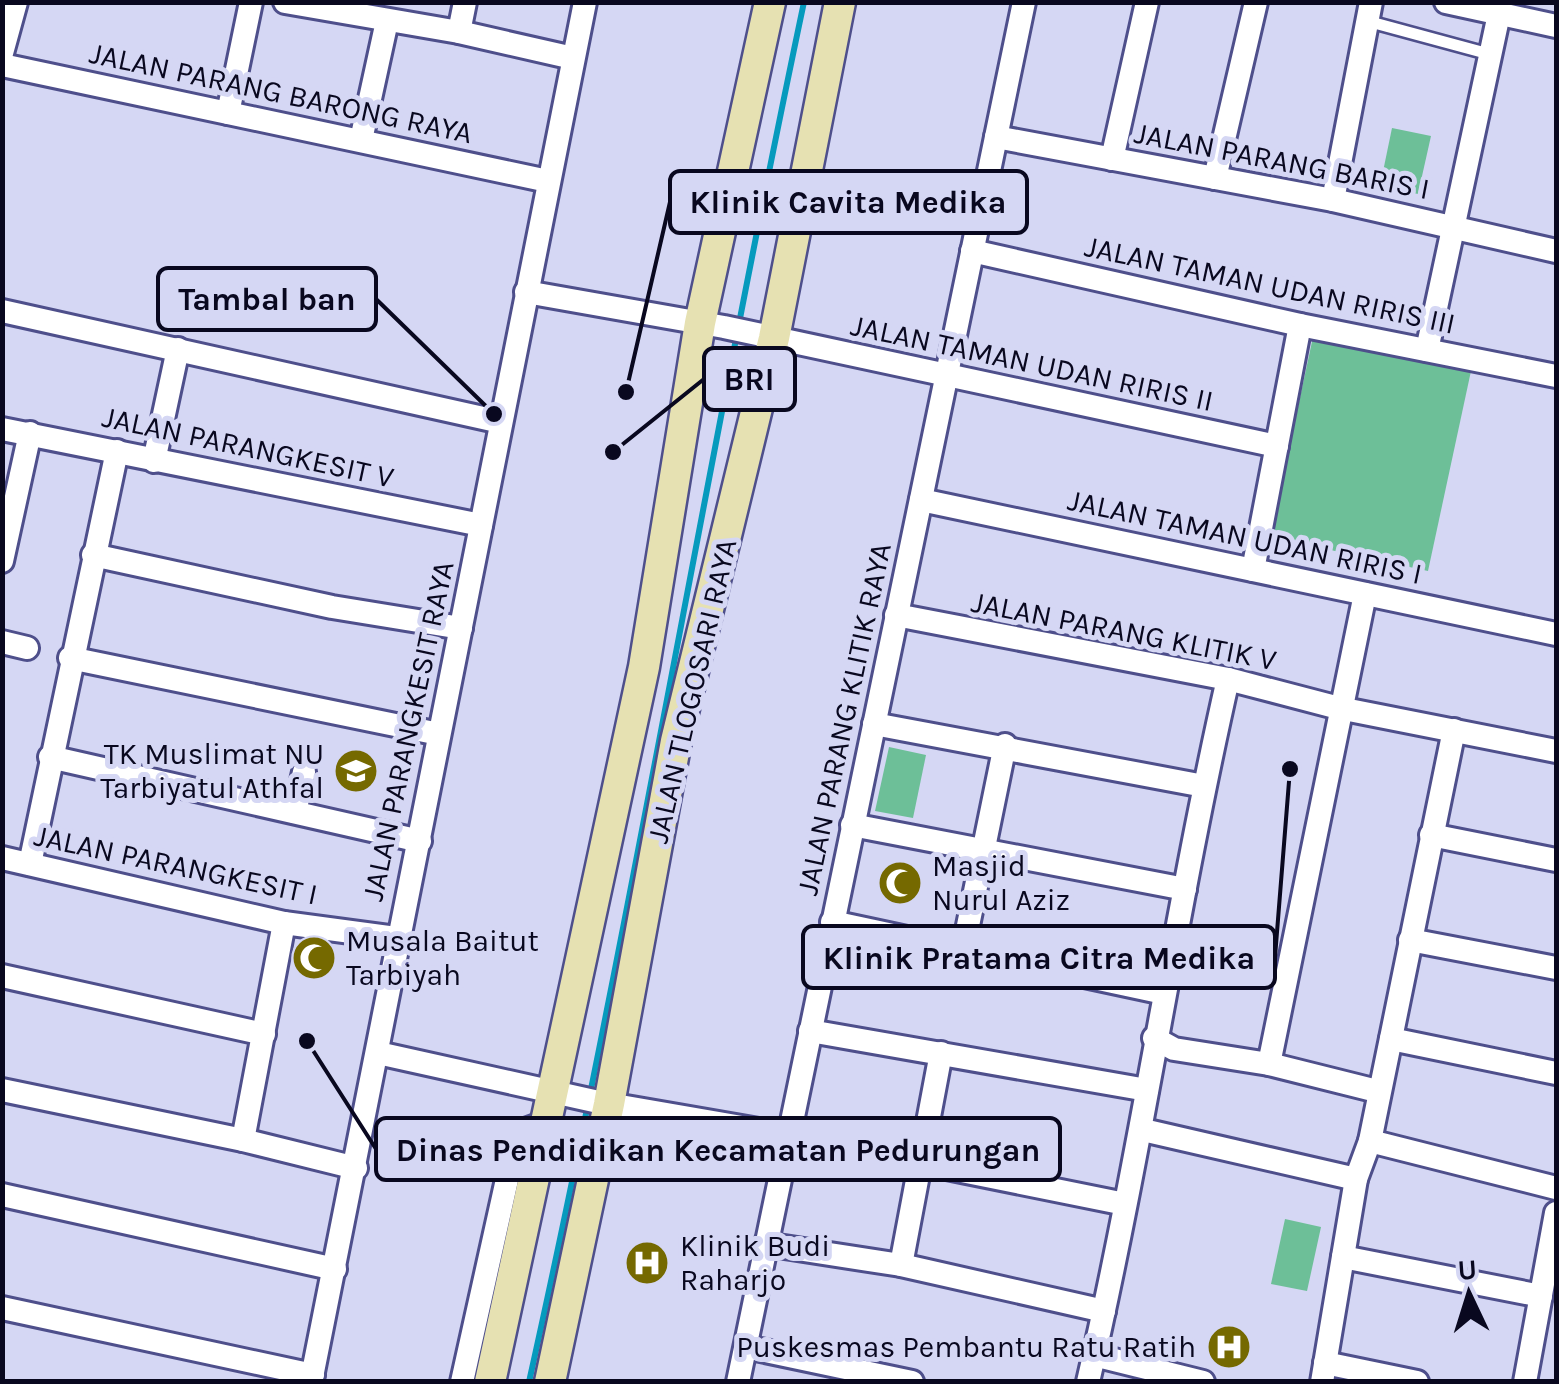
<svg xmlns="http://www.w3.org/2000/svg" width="1559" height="1384" font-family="Karla,sans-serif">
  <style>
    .green { fill: #6dbf98 }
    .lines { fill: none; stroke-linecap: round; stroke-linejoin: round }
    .stream { stroke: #069abd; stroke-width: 6 }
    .lane-casing { stroke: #4e4f8b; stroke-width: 16 }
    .street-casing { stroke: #4e4f8b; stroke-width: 28 }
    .secondary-casing { stroke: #4e4f8b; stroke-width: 35 }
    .lane { stroke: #fff; stroke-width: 11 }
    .street { stroke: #fff; stroke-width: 22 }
    .secondary { stroke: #e6e1b2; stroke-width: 30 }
    .labels { text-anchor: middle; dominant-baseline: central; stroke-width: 10; stroke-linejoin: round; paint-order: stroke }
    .street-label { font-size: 30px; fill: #09081f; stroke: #d5d7f4 }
    .poi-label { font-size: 30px; fill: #09081f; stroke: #d5d7f4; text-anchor: start }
    .leader { fill: none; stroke: #09081f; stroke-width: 4 }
    .callout-dot { fill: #09081f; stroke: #d5d7f4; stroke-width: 4 }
    .callout { fill: #d5d7f4; stroke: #09081f; stroke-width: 4 }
    .callout-label { font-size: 32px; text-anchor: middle; font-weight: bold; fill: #09081f }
  </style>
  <rect width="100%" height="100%" fill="#d5d7f4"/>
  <g class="green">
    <path d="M1392,128L1431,136L1418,194L1380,186Z"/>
    <path d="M1313,337L1471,371L1428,571L1270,537Z"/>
    <path d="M889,747L926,755L913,818L875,811Z"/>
    <path d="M1285,1219L1321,1227L1307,1291L1271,1284Z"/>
  </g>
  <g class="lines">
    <path class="stream" d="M529,1382C631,924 707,461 804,2"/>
    <defs>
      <path id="lane" d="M1367,21L1489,54"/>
      <g id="street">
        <path d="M285,2L459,32L573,58"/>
        <path d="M1446,2L1556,26"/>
        <path d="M459,32L465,2"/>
        <path d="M2,53L16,2"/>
        <path d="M2,65L548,181"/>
        <path d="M228,113L251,2"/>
        <path d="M996,137L1333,200L1556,251"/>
        <path d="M361,140L387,21"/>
        <path d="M1112,159L1147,2"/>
        <path d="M1215,178L1256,2"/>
        <path d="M1333,200L1371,2"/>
        <path d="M972,251L1300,325L1556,376"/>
        <path d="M526,292L724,327L1277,446"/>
        <path d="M2,311L501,422"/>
        <path d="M1427,350L1499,14"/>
        <path d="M2,429L481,525"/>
        <path d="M154,461L178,349"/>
        <path d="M921,500L1556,634"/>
        <path d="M93,555L332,607L461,628"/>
        <path d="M2,561L30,433"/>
        <path d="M1253,570L1300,325"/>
        <path d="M896,615L1228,679L1339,708L1556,751"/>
        <path d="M2,642L27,648"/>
        <path d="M70,658L439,734"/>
        <path d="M874,724L1204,786"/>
        <path d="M50,757L420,841"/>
        <path d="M295,812L304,772"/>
        <path d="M852,825L1185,889"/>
        <path d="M1431,835L1556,860"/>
        <path d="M2,858L284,923L396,938"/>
        <path d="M30,864L117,451"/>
        <path d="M832,922L1164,993"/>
        <path d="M1410,940L1556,968"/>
        <path d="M963,950L1005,745"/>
        <path d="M2,976L264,1034"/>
        <path d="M810,1031L1147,1090"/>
        <path d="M1154,1038L1174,1049L1269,1064L1377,1091"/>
        <path d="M1391,1039L1556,1073"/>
        <path d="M378,1053L603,1103L788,1135"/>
        <path d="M1269,1064L1365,594"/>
        <path d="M2,1090L243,1140L356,1168"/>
        <path d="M1143,1130L1356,1179"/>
        <path d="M243,1140L284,923"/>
        <path d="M1370,1141L1556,1188"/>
        <path d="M922,1163L1125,1204"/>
        <path d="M2,1195L335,1269"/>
        <path d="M765,1244L901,1265L1104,1311"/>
        <path d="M1343,1257L1541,1296"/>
        <path d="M901,1265L941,1053"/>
        <path d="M2,1308L313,1375"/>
        <path d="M746,1347L912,1382"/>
        <path d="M1094,1355L1203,1382"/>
        <path d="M1325,1363L1417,1382"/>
        <path d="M311,1382L585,2"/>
        <path d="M462,1382L516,1139L520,1132L542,1124"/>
        <path d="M738,1382L1024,2"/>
        <path d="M1088,1382C1142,1149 1175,912 1228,679"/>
        <path d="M1322,1382L1356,1179L1370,1141L1454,730"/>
        <path d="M1525,1382L1556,1213"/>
      </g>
      <g id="secondary">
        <path d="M490,1382L644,667L700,323L770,2"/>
        <path d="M550,1382L609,1104L676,741L774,338L840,2"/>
      </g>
    </defs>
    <use href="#lane" class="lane-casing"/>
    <use href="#street" class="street-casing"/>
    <use href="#secondary" class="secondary-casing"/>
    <use href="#lane" class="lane"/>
    <use href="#street" class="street"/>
    <use href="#secondary" class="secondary"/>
  </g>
  <defs>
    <symbol id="school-disc" viewBox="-11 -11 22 22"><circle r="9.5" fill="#756900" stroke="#d5d7f4"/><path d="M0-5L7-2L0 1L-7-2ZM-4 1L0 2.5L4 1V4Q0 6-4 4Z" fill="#fff"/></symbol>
    <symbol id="mosque-disc" viewBox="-11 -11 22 22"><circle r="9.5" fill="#756900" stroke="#d5d7f4"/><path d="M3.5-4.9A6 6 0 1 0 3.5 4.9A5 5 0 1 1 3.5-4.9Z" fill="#fff"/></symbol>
    <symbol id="hospital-disc" viewBox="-11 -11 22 22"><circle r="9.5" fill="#756900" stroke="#d5d7f4"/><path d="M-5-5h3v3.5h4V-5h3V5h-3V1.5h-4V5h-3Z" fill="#fff"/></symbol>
  </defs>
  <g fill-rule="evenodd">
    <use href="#school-disc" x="331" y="746" width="50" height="50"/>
    <use href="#mosque-disc" x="875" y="858" width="50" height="50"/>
    <use href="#mosque-disc" x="289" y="933" width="50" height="50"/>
    <use href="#hospital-disc" x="622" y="1238" width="50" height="50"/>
    <use href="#hospital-disc" x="1204" y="1322" width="50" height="50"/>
  </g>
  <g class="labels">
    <g class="street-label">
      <text transform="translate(281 93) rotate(12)">JALAN PARANG BARONG RAYA</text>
      <text transform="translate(1282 161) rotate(11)">JALAN PARANG BARIS I</text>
      <text transform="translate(1270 285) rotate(12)">JALAN TAMAN UDAN RIRIS III</text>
      <text transform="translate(1032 363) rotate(12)">JALAN TAMAN UDAN RIRIS II</text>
      <text transform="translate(248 447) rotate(12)">JALAN PARANGKESIT V</text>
      <text transform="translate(1245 537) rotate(12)">JALAN TAMAN UDAN RIRIS I</text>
      <text transform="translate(1124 631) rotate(11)">JALAN PARANG KLITIK V</text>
      <text transform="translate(692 691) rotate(-77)">JALAN TLOGOSARI RAYA</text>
      <text transform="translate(844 719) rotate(-78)">JALAN PARANG KLITIK RAYA</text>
      <text transform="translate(408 731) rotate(-78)">JALAN PARANGKESIT RAYA</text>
      <text transform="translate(176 865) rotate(12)">JALAN PARANGKESIT I</text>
    </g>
    <g class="poi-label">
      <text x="324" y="754" text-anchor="end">TK Muslimat NU<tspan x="324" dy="34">Tarbiyatul Athfal</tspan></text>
      <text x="932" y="866">Masjid<tspan x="932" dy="34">Nurul Aziz</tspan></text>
      <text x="346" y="941">Musala Baitut<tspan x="346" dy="34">Tarbiyah</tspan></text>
      <text x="680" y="1246">Klinik Budi<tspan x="680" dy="34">Raharjo</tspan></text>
      <text x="1196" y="1347" text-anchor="end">Puskesmas Pembantu Ratu Ratih</text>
    </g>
  </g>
  <path class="leader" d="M626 392L670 202M494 414L376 299M613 452L704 379M1290 769L1275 957M307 1041L376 1149"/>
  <g class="callout-dot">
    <circle cx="626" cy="392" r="10"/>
    <circle cx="494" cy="414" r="10"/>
    <circle cx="613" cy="452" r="10"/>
    <circle cx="1290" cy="769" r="10"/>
    <circle cx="307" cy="1041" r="10"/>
  </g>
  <g class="callout">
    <rect x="670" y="171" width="357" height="62" rx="10"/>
    <rect x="158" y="268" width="218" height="62" rx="10"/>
    <rect x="704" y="348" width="91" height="62" rx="10"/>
    <rect x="803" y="926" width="472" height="62" rx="10"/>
    <rect x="376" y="1118" width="684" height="62" rx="10"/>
  </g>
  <g class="callout-label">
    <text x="848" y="213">Klinik Cavita Medika</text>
    <text x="267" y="310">Tambal ban</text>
    <text x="749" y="390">BRI</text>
    <text x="1039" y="969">Klinik Pratama Citra Medika</text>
    <text x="718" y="1161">Dinas Pendidikan Kecamatan Pedurungan</text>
  </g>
  <rect width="1559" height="1384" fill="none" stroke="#09081f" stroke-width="10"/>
  <g transform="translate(1469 1294) rotate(356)" stroke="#d5d7f4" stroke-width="8" paint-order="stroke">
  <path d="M0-8L18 38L0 25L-18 38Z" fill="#09081f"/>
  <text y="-15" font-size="28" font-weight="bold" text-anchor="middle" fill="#09081f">U</text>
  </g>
</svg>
